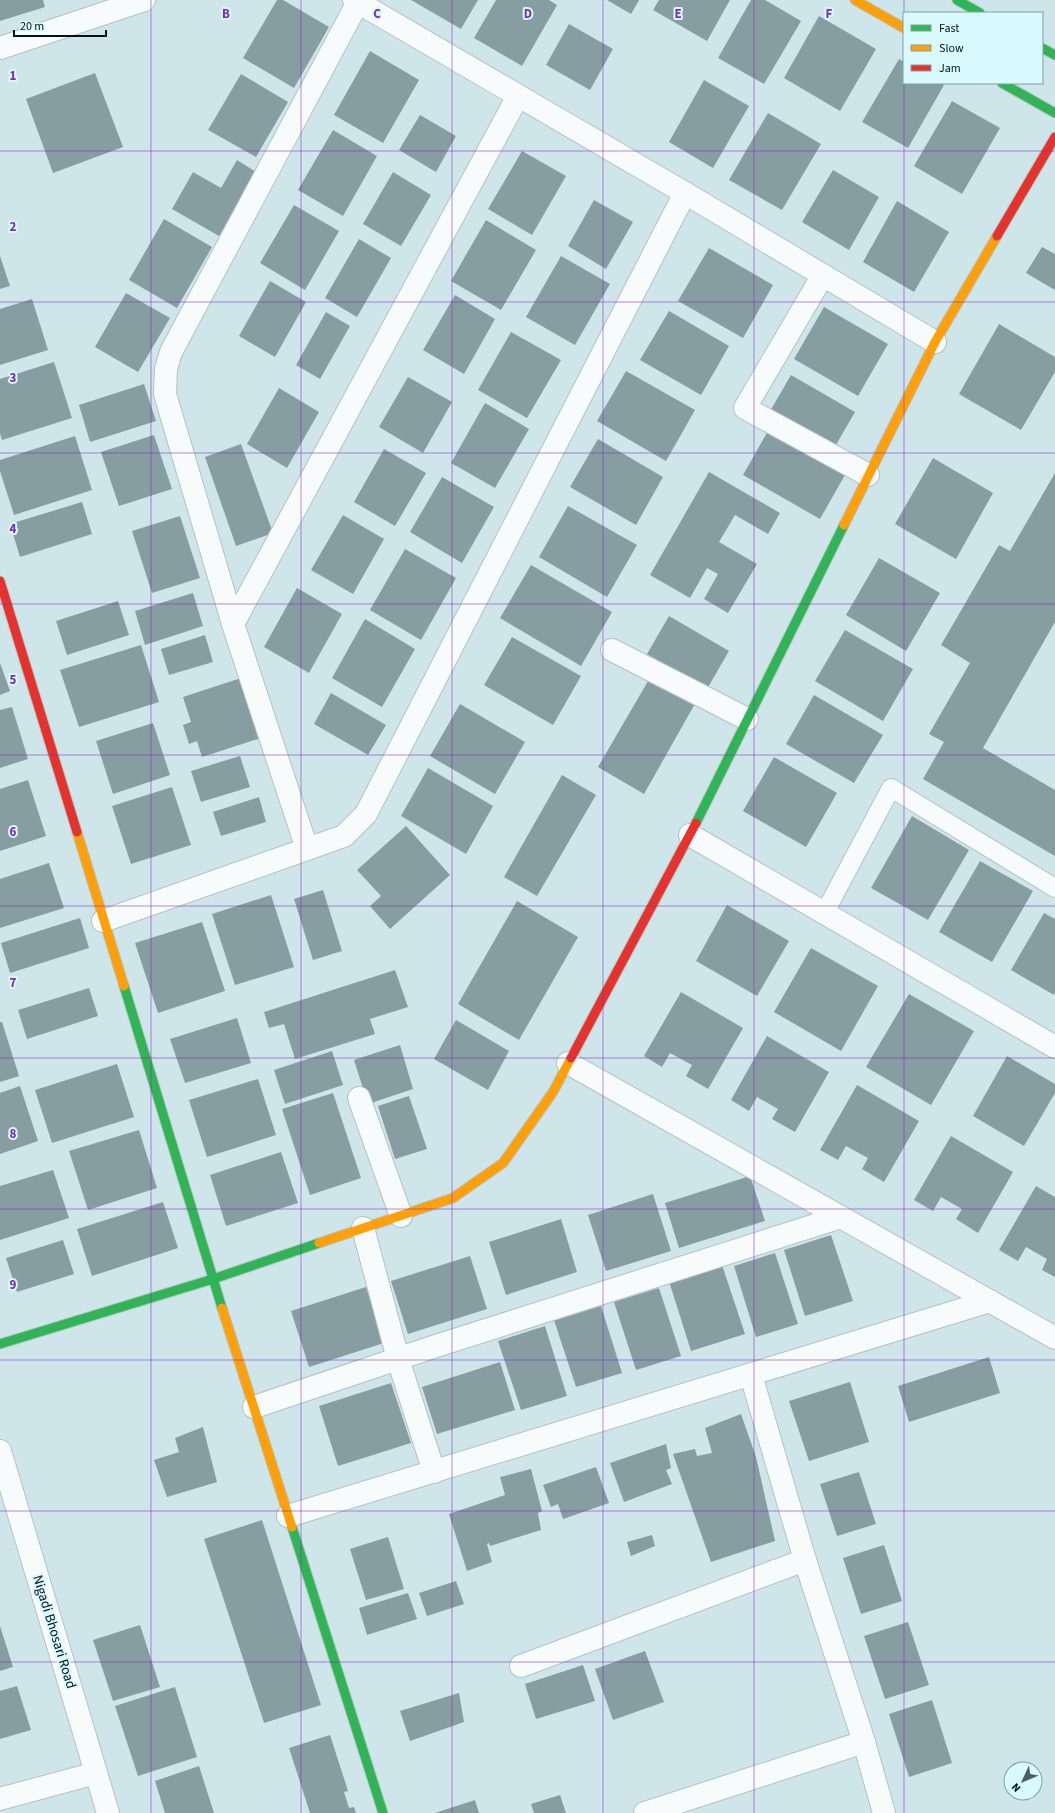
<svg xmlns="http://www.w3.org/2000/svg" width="1055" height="1813" font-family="'Source Sans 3',sans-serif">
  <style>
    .building { fill: #869ea1 }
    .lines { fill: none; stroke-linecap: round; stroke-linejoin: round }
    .lane-casing { stroke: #b1c3c6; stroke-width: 20 }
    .street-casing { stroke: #b1c3c6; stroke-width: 24 }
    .fast-casing { stroke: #b1c3c6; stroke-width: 11 }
    .slow-casing { stroke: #b1c3c6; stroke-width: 11 }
    .jam-casing { stroke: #b1c3c6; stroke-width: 11 }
    .lane { stroke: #f8fbfc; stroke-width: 18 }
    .street { stroke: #f8fbfc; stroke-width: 22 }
    .fast { stroke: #30b455; stroke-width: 9 }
    .slow { stroke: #ff9f0a; stroke-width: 9 }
    .jam { stroke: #e5322d; stroke-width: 9 }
    .grid { fill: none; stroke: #7b2cbf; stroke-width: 1; stroke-opacity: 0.55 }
    .labels { text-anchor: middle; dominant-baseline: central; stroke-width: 4; stroke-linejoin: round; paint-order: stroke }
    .street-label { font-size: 14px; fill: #041315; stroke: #d8faff }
    .grid-label { font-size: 13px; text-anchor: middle; font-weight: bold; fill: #7b2cbf; stroke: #d8faff; stroke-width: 4; stroke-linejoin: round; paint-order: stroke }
  </style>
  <rect width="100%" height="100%" fill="#cee6ea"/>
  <g class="building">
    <path d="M0,0H43L45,7L0,21Z"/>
    <path d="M277,0H283L329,27L294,88L243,58Z"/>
    <path d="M411,0H478L461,29Z"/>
    <path d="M496,0H549L557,5L522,66L474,38Z"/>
    <path d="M607,0H639L631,14Z"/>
    <path d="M659,0H730L707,41L653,10Z"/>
    <path d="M751,0H765L801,21L764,84L718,58Z"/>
    <path d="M819,16L876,49L840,111L784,78Z"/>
    <path d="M569,24L613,49L590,90L546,65Z"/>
    <path d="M370,51L419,80L383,143L334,115Z"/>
    <path d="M899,59L904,62V83H941L944,85L908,148L862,122Z"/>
    <path d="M95,73L123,147L53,173L26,99Z"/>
    <path d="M241,74L288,102L256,157L208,130Z"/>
    <path d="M704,80L749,106L713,168L669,142Z"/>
    <path d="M952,101L1000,128L962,194L914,166Z"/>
    <path d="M768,113L821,144L782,210L729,180Z"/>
    <path d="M420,115L456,136L436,172L399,150Z"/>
    <path d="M333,130L377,156L343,216L298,190Z"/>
    <path d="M522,151L566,176L532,235L488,209Z"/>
    <path d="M237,160L256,172L219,236L172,209L193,172L221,188Z"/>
    <path d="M833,170L879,197L849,250L802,222Z"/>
    <path d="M393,172L431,195L401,246L363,224Z"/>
    <path d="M594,200L633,222L606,269L568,246Z"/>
    <path d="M897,201L949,232L914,292L863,262Z"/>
    <path d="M294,205L339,231L305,290L260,263Z"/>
    <path d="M164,219L212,247L177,308L129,280Z"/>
    <path d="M486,220L536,250L501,310L451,281Z"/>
    <path d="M359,239L391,258L357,317L325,298Z"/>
    <path d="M1042,247L1055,254V290L1026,273Z"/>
    <path d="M709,248L773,285L743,338L678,301Z"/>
    <path d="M0,256L10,286L0,289Z"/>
    <path d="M561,256L610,284L575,345L526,317Z"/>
    <path d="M270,281L306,302L275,357L239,336Z"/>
    <path d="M126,293L170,318L138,372L95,347Z"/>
    <path d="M455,295L495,319L464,374L423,350Z"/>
    <path d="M32,299L48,350L0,365V309Z"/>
    <path d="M824,307L888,344L858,396L794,359Z"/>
    <path d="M669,311L729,346L701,395L640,360Z"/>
    <path d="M326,312L350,326L320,379L296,365Z"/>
    <path d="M999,324L1055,357V372L1021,430L959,394Z"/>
    <path d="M511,332L561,360L527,418L478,390Z"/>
    <path d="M54,362L72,418L2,440L0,433V379Z"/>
    <path d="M626,371L695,410L666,461L597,421Z"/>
    <path d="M791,375L855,412L833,450L769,413Z"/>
    <path d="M408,377L452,402L423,453L379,427Z"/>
    <path d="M144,384L156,421L90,442L79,405Z"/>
    <path d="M279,388L319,412L287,468L247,444Z"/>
    <path d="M485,403L529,429L495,488L451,463Z"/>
    <path d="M768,431L845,475L820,519L743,475Z"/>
    <path d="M154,435L172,489L119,506L101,452Z"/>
    <path d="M75,436L92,490L14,515L0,471V460Z"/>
    <path d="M598,439L663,477L636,525L570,487Z"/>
    <path d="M241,444L273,533L236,546L205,457Z"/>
    <path d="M384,449L426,473L395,526L354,502Z"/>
    <path d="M933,458L993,493L956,559L895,524Z"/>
    <path d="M709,472L780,513L768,534L735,515L719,542L757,564L728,613L704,599L718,574L707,568L690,598L650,575Z"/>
    <path d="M1055,473V622L983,748L1055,790V856L923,779L944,742L929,734L970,663L941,645L999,545L1010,551Z"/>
    <path d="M442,477L494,507L462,563L410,532Z"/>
    <path d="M82,502L92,534L20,557L10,524Z"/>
    <path d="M568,506L637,545L607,597L539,557Z"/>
    <path d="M343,515L384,539L353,594L311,570Z"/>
    <path d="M180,516L200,578L152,593L132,531Z"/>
    <path d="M405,549L456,578L421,640L370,610Z"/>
    <path d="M879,558L940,593L906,651L846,615Z"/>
    <path d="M531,565L612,612L581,666L500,618Z"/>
    <path d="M297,588L342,614L309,673L264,647Z"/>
    <path d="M193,593L203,626L145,645L135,611Z"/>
    <path d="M118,601L129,635L67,655L56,621Z"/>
    <path d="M669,616L729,651L707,689L647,654Z"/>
    <path d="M365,619L415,649L382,707L332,678Z"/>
    <path d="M845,630L913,669L883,721L815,681Z"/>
    <path d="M205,635L213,662L169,675L161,649Z"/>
    <path d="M512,637L581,676L553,725L484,685Z"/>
    <path d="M141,645L159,702L79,727L60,670Z"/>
    <path d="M0,663L10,691L0,695Z"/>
    <path d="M651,676L696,702L644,794L598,767Z"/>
    <path d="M241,678L261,738L202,757L197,741L189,744L183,725L191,722L183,697Z"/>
    <path d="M331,693L386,725L368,755L314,724Z"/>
    <path d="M814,695L883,735L854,783L786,744Z"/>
    <path d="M460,704L525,742L495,794L430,756Z"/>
    <path d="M12,707L28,759L0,768V710Z"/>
    <path d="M153,723L170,775L113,794L96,741Z"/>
    <path d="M240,756L250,787L201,802L191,771Z"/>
    <path d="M774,757L837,793L806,847L743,811Z"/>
    <path d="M428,768L493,806L466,854L401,816Z"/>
    <path d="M562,775L596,795L537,896L504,877Z"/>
    <path d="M28,780L46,836L0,851V789Z"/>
    <path d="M172,787L191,845L131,864L112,806Z"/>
    <path d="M259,797L266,822L221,836L213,812Z"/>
    <path d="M912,816L969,850L928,920L871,888Z"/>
    <path d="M406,826L450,875L390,929L370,906L381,896L357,870Z"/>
    <path d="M980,861L1033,891L992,962L939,932Z"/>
    <path d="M49,863L64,908L0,928V879Z"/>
    <path d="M323,890L342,951L313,960L294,899Z"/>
    <path d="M271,895L294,967L235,985L212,914Z"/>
    <path d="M517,901L578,937L519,1040L458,1004Z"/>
    <path d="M727,905L789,941L757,996L696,961Z"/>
    <path d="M1044,913L1055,919V992L1054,995L1011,970Z"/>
    <path d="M80,918L89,948L10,973L1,943Z"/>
    <path d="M202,922L225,991L158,1013L135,943Z"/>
    <path d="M811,948L878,986L841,1051L774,1012Z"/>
    <path d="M395,970L408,1007L370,1019L375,1034L295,1059L284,1024L269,1028L264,1012Z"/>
    <path d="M89,988L98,1016L27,1039L18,1010Z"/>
    <path d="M681,992L743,1028L708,1089L686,1076L692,1065L670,1053L662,1067L644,1056Z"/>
    <path d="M909,994L974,1031L931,1105L866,1067Z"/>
    <path d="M237,1018L251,1063L185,1083L170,1039Z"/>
    <path d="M456,1020L509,1051L488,1090L434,1059Z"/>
    <path d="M0,1022H2L19,1076L0,1082Z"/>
    <path d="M767,1036L829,1072L795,1132L772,1119L778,1109L757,1097L749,1111L731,1100Z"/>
    <path d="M400,1045L413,1089L368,1104L354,1060Z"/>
    <path d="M332,1051L343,1085L285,1104L274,1070Z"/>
    <path d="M1007,1056L1055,1084V1093L1024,1146L973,1116Z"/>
    <path d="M117,1064L134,1117L52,1143L35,1090Z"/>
    <path d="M258,1079L276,1135L207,1157L189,1100Z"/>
    <path d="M857,1085L919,1121L884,1182L862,1169L868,1158L846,1146L838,1160L820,1150Z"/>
    <path d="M20,1086L38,1141L0,1154V1093Z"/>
    <path d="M333,1093L361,1178L310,1195L282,1109Z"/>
    <path d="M409,1096L427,1149L395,1159L378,1106Z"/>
    <path d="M139,1130L157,1188L88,1210L69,1151Z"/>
    <path d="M951,1136L1013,1172L978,1233L956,1219L962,1209L941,1197L933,1211L914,1200Z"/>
    <path d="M281,1152L298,1203L226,1226L210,1175Z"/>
    <path d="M53,1170L69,1218L0,1240V1186Z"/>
    <path d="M750,1176L765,1221L679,1248L665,1203Z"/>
    <path d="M1036,1186L1055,1197V1277L1042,1270L1047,1259L1026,1247L1018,1261L999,1250Z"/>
    <path d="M653,1194L671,1251L606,1271L588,1215Z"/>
    <path d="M163,1202L178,1248L92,1276L77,1229Z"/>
    <path d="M561,1219L577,1272L506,1295L489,1242Z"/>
    <path d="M831,1235L853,1301L805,1316L784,1250Z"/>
    <path d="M63,1240L74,1274L17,1292L6,1258Z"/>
    <path d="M775,1253L798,1324L756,1337L734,1266Z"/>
    <path d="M470,1256L487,1309L408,1334L391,1281Z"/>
    <path d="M721,1262L745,1334L691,1351L668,1278Z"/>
    <path d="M366,1287L384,1343L309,1367L291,1311Z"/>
    <path d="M659,1288L681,1356L636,1370L614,1302Z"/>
    <path d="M601,1306L622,1373L576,1387L554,1320Z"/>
    <path d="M545,1326L567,1396L521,1410L498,1341Z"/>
    <path d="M989,1357L1000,1393L909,1422L898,1386Z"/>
    <path d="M500,1362L515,1410L437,1434L422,1387Z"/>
    <path d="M850,1382L869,1442L809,1461L789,1401Z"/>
    <path d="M391,1383L411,1443L338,1466L319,1406Z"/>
    <path d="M741,1414L756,1457L775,1541L711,1562L673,1454L695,1449L697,1456L712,1453L705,1428Z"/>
    <path d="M203,1427L217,1482L167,1497L154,1460L179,1452L175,1438Z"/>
    <path d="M666,1444L671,1468L666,1470L672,1484L624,1502L610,1463Z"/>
    <path d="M596,1467L609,1503L563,1519L558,1504L551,1507L543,1485Z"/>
    <path d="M531,1469L542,1511L538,1513L541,1530L490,1546L489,1543L487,1544L492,1562L467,1571L449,1514L505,1495L500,1477Z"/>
    <path d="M859,1472L876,1524L837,1536L820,1484Z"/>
    <path d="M262,1520L321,1705L264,1723L204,1539Z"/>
    <path d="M652,1535L655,1546L631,1556L627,1542Z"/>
    <path d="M388,1537L404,1589L366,1600L350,1549Z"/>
    <path d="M884,1545L902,1601L861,1614L843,1558Z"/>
    <path d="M456,1581L464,1604L427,1616L419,1593Z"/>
    <path d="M408,1593L417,1619L367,1635L359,1608Z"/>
    <path d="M908,1622L929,1685L885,1699L864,1636Z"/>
    <path d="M140,1625L160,1687L113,1701L93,1640Z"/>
    <path d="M0,1626L13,1667L0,1671Z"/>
    <path d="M645,1651L664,1702L613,1720L595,1669Z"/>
    <path d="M583,1665L595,1701L536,1719L525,1684Z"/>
    <path d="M17,1686L31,1730L0,1739V1691Z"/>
    <path d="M175,1687L197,1757L138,1776L115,1706Z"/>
    <path d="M459,1693L464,1722L410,1741L400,1711Z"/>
    <path d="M932,1700L952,1763L909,1777L889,1714Z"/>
    <path d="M330,1735L348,1791L344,1792L349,1808L354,1807L356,1813H310L289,1748Z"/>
    <path d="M199,1766L214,1813H165L155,1781Z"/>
    <path d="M560,1795L566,1813H534L531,1804Z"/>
    <path d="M475,1800L479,1813H435Z"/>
  </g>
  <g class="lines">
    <defs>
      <path id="lane" d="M824,914L891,788L1055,888"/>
      <g id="street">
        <path d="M354,0L685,193L935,342"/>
        <path d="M0,48L144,0"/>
        <path d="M823,275L745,408L868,475"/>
        <path d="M233,624L518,96"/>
        <path d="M612,650L747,719"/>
        <path d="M690,835L1055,1047"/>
        <path d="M307,849L233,624L165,394L166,369L171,352L358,2"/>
        <path d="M103,921L344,836L366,814L685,193"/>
        <path d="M568,1063L1055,1338"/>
        <path d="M359,1098L401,1216"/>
        <path d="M363,1228L398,1359L434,1472"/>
        <path d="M751,1375L805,1560L864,1742L884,1813"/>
        <path d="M254,1407L436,1346L841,1217"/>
        <path d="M0,1451L108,1813"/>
        <path d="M288,1516L990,1301"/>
        <path d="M521,1666L805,1560"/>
        <path d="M0,1799L96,1773"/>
        <path d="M645,1813L864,1742"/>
      </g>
      <g id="fast">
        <path d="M957,0L980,13"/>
        <path d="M1042,48L1055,55"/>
        <path d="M1002,83L1055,113"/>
        <path d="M696,823L844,525"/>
        <path d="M124,986L222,1308"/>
        <path d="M0,1344L213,1279L319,1243"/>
        <path d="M292,1527L383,1813"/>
      </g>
      <g id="slow">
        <path d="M855,0L904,28"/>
        <path d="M844,525L935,342L997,236"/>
        <path d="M77,832L124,986"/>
        <path d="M319,1243L453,1198L503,1163L553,1092L571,1058"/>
        <path d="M222,1308L292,1527"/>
      </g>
      <g id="jam">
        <path d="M997,236L1055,137"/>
        <path d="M0,581L77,832"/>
        <path d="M571,1058L696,823"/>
      </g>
    </defs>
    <use href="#lane" class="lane-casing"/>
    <use href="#street" class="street-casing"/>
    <use href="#fast" class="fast-casing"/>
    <use href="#slow" class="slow-casing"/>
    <use href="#jam" class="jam-casing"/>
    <use href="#lane" class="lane"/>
    <use href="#street" class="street"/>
    <use href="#fast" class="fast"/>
    <use href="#slow" class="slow"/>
    <use href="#jam" class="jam"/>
  </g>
  <path class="grid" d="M151,0V1813M301,0V1813M452,0V1813M603,0V1813M754,0V1813M904,0V13M904,83V1813M0,151H1055M0,302H1055M0,453H1055M0,604H1055M0,755H1055M0,906H1055M0,1058H1055M0,1209H1055M0,1360H1055M0,1511H1055M0,1662H1055"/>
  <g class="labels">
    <g class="street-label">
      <text transform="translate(54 1632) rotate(73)">Nigadi Bhosari Road</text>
    </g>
  </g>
  <g class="grid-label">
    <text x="226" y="18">B</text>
    <text x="377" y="18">C</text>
    <text x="528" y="18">D</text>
    <text x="678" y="18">E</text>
    <text x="829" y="18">F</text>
    <text x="13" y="80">1</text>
    <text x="13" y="231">2</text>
    <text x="13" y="382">3</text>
    <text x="13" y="533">4</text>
    <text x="13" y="684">5</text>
    <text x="13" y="836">6</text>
    <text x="13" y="987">7</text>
    <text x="13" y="1138">8</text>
    <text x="13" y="1289">9</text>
  </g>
  <rect x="903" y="12" width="140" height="72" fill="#d8faff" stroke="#839ea1"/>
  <rect x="911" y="25" width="20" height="6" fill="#30b455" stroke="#839ea1"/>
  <text x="939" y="32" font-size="12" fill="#041315">Fast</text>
  <rect x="911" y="45" width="20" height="6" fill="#ff9f0a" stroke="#839ea1"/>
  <text x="939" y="52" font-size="12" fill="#041315">Slow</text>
  <rect x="911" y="65" width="20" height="6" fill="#e5322d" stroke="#839ea1"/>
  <text x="939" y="72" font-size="12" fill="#041315">Jam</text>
  <g transform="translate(1023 1781) rotate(226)"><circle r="19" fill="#d8faff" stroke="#839ea1"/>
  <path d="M0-3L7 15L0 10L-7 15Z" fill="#4b5d60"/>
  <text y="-6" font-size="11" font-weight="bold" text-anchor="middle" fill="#041315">N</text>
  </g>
  <path d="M14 30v6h92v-6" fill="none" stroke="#041315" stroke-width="2"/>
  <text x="20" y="30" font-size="12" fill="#041315" stroke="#d8faff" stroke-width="3" paint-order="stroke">20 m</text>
</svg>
